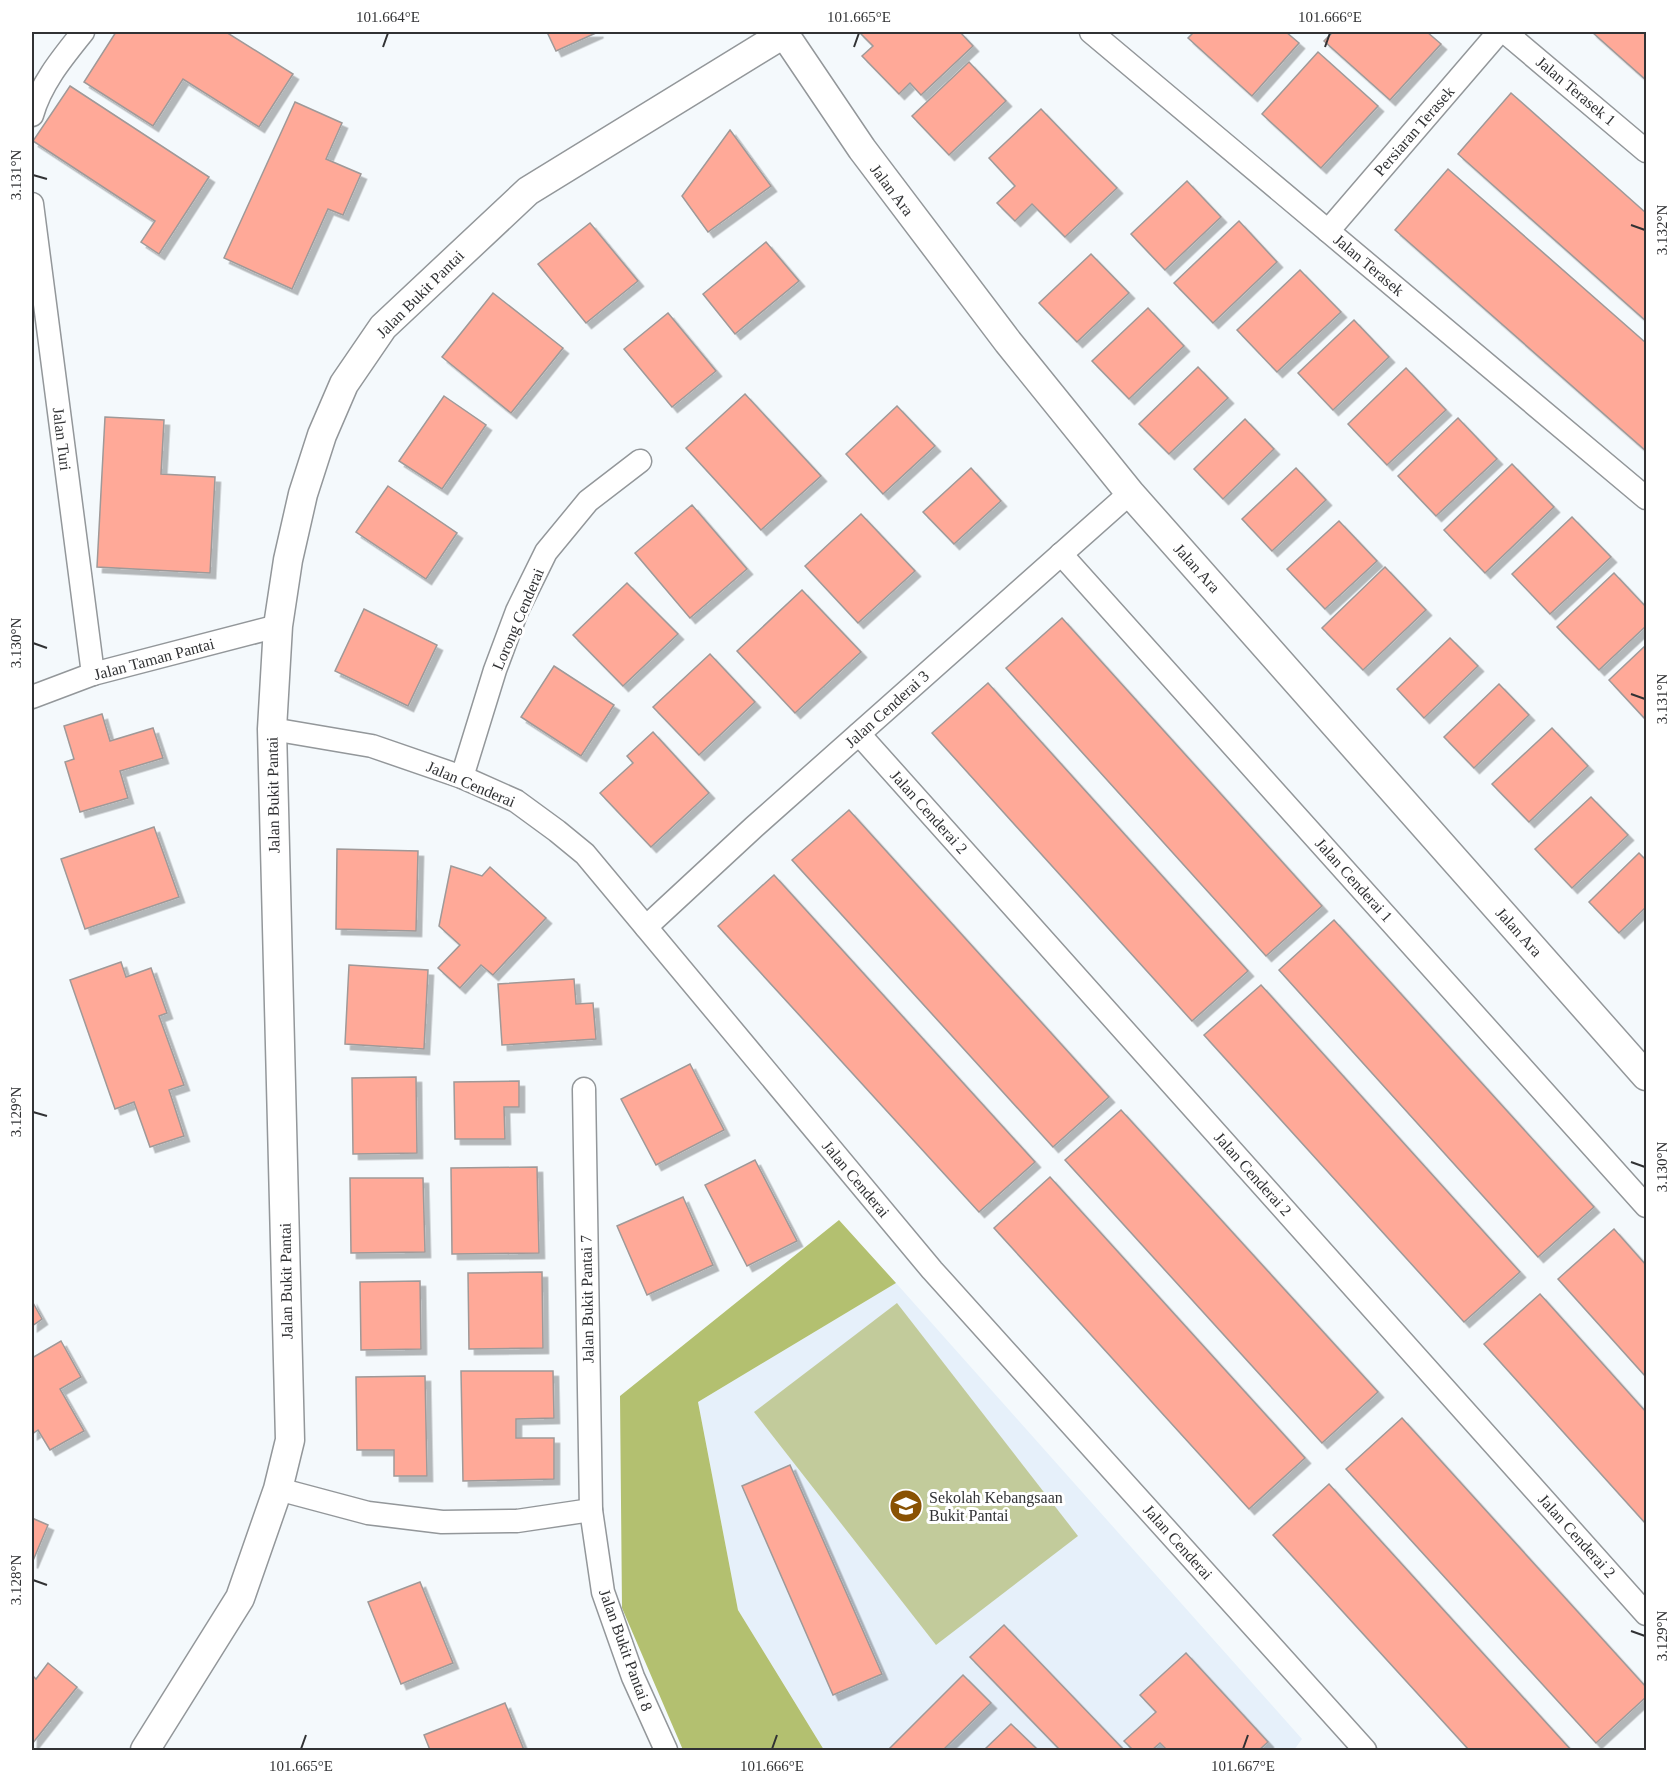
<svg xmlns="http://www.w3.org/2000/svg" width="1678" height="1782" font-family="'Times New Roman',serif">
  <style>
    .built { fill: #e6f0fa }
    .green { fill: #c2cb9b }
    .forest { fill: #b3c070 }
    .building { fill: #ffa998; stroke: #9f9998; stroke-width: 1.5; filter: url(#shadow) }
    .lines { fill: none; stroke-linecap: round; stroke-linejoin: round }
    .minor-casing { stroke: #93979a; stroke-width: 25 }
    .tertiary-casing { stroke: #93979a; stroke-width: 31 }
    .minor { stroke: #fff; stroke-width: 22 }
    .tertiary { stroke: #fff; stroke-width: 28 }
    .ticks { fill: none; stroke: #313234; stroke-width: 2 }
    .labels { text-anchor: middle; dominant-baseline: central; stroke-width: 6; stroke-linejoin: round; paint-order: stroke }
    .street-label { font-size: 16px; fill: #313234; stroke: #fff }
    .poi-label { font-size: 16px; fill: #313234; stroke: #fff; text-anchor: start }
    .neatline { fill: none; stroke: #313234; stroke-width: 2 }
    .ticks-label { font-size: 15px; text-anchor: middle; fill: #313234 }
  </style>
  <defs>
    <filter id="shadow"><feDropShadow dx="5.5" dy="5.5" stdDeviation="0" flood-color="#0004"/></filter>
  </defs>
  <rect width="100%" height="100%" fill="#f4f9fc"/>
  <path class="built" d="M896,1283L1302,1739L1294,1750H824L738,1610L698,1402Z"/>
  <path class="green" d="M897,1303L1078,1536L936,1645L754,1412Z"/>
  <path class="forest" d="M839,1220L896,1283L698,1402L738,1610L824,1750H683L622,1608L620,1396Z"/>
  <g class="building">
    <path d="M116,32H226L293,74L259,127L183,79L153,126L84,82Z"/>
    <path d="M547,32H598L556,51Z"/>
    <path d="M859,32H960L973,46L921,95L910,83L899,94L862,56L873,46Z"/>
    <path d="M1194,32H1286L1299,43L1252,96L1188,38Z"/>
    <path d="M1333,32H1427L1441,44L1390,100L1324,41Z"/>
    <path d="M1592,32H1646V80Z"/>
    <path d="M1318,52L1378,106L1321,168L1262,114Z"/>
    <path d="M969,62L1006,101L949,155L912,116Z"/>
    <path d="M70,86L209,177L159,254L141,242L155,221L33,141Z"/>
    <path d="M1511,93L1646,213V321L1458,154Z"/>
    <path d="M295,102L342,123L326,159L361,174L343,215L328,209L292,289L224,258Z"/>
    <path d="M1041,109L1117,188L1065,237L1032,204L1015,221L997,203L1015,186L989,158Z"/>
    <path d="M730,130L771,186L708,232L682,196Z"/>
    <path d="M1448,169L1646,343V451L1395,230Z"/>
    <path d="M1187,181L1221,217L1165,270L1131,234Z"/>
    <path d="M1239,221L1277,262L1213,323L1174,283Z"/>
    <path d="M590,223L638,281L586,323L538,264Z"/>
    <path d="M766,242L799,281L735,334L703,294Z"/>
    <path d="M1091,254L1129,293L1077,342L1039,303Z"/>
    <path d="M1300,270L1341,312L1277,372L1237,330Z"/>
    <path d="M493,293L563,348L511,413L442,357Z"/>
    <path d="M1148,308L1184,346L1129,399L1092,361Z"/>
    <path d="M668,313L716,371L672,407L624,349Z"/>
    <path d="M1354,320L1389,357L1333,410L1298,373Z"/>
    <path d="M1198,367L1228,398L1169,454L1139,424Z"/>
    <path d="M1406,368L1446,410L1387,465L1348,424Z"/>
    <path d="M745,394L821,476L761,530L686,448Z"/>
    <path d="M444,396L486,425L442,489L399,461Z"/>
    <path d="M897,406L935,446L883,494L846,454Z"/>
    <path d="M105,417L164,420L161,474L215,477L210,573L97,567Z"/>
    <path d="M1458,418L1497,459L1436,516L1398,476Z"/>
    <path d="M1245,419L1274,449L1223,499L1194,469Z"/>
    <path d="M1512,464L1554,507L1485,573L1444,530Z"/>
    <path d="M971,468L1001,501L954,544L923,512Z"/>
    <path d="M1296,468L1326,500L1272,551L1242,519Z"/>
    <path d="M388,486L457,533L426,579L356,532Z"/>
    <path d="M692,505L747,569L690,618L635,553Z"/>
    <path d="M861,514L915,571L858,623L805,566Z"/>
    <path d="M1572,517L1611,557L1550,614L1512,574Z"/>
    <path d="M1339,521L1377,561L1325,609L1287,569Z"/>
    <path d="M1385,567L1426,610L1363,670L1322,628Z"/>
    <path d="M1614,573L1646,607V626L1599,670L1557,627Z"/>
    <path d="M627,583L678,634L623,686L573,635Z"/>
    <path d="M802,590L861,652L795,713L737,651Z"/>
    <path d="M364,609L437,645L408,706L335,671Z"/>
    <path d="M1062,618L1322,906L1266,956L1006,668Z"/>
    <path d="M1450,638L1478,666L1424,718L1397,689Z"/>
    <path d="M1646,645V720L1609,680Z"/>
    <path d="M710,654L755,702L699,755L653,707Z"/>
    <path d="M554,666L614,705L581,756L521,717Z"/>
    <path d="M988,683L1248,971L1192,1021L932,733Z"/>
    <path d="M1499,684L1529,715L1474,768L1444,737Z"/>
    <path d="M102,714L110,741L153,728L163,758L120,771L128,798L80,812L65,762L74,759L64,726Z"/>
    <path d="M1552,728L1588,766L1529,822L1492,784Z"/>
    <path d="M653,732L709,793L651,847L600,793L633,763L627,756Z"/>
    <path d="M1591,797L1628,835L1572,888L1535,849Z"/>
    <path d="M849,810L1109,1097L1053,1147L792,860Z"/>
    <path d="M154,827L179,897L85,929L61,859Z"/>
    <path d="M337,849L418,851L416,931L336,929Z"/>
    <path d="M1639,853L1646,860V907L1619,933L1589,902Z"/>
    <path d="M451,866L482,876L490,867L546,918L493,975L481,965L460,988L438,968L460,945L439,926Z"/>
    <path d="M774,875L1035,1162L979,1212L718,926Z"/>
    <path d="M1334,920L1594,1207L1538,1257L1279,970Z"/>
    <path d="M121,962L126,977L151,968L167,1013L159,1016L184,1085L169,1090L184,1136L150,1147L134,1102L115,1109L70,980Z"/>
    <path d="M349,965L428,970L424,1049L345,1044Z"/>
    <path d="M574,979L576,1004L593,1003L596,1039L502,1045L498,984Z"/>
    <path d="M1261,985L1520,1272L1464,1322L1204,1035Z"/>
    <path d="M690,1064L724,1130L656,1165L621,1099Z"/>
    <path d="M416,1077L417,1153L353,1154L352,1078Z"/>
    <path d="M519,1081V1107H504L505,1139H455L454,1082Z"/>
    <path d="M1121,1110L1378,1392L1322,1443L1065,1160Z"/>
    <path d="M755,1160L797,1241L747,1266L705,1185Z"/>
    <path d="M537,1167L539,1253L452,1254L451,1168Z"/>
    <path d="M1050,1177L1305,1458L1249,1509L994,1228Z"/>
    <path d="M350,1178H423L425,1252L351,1253Z"/>
    <path d="M683,1197L713,1265L647,1295L617,1226Z"/>
    <path d="M1614,1229L1646,1265V1377L1558,1279Z"/>
    <path d="M542,1272L543,1348L469,1349L468,1273Z"/>
    <path d="M420,1281L421,1349L361,1350L360,1282Z"/>
    <path d="M1540,1294L1646,1412V1524L1484,1344Z"/>
    <path d="M32,1301L42,1319L32,1326Z"/>
    <path d="M61,1341L81,1377L60,1389L84,1431L50,1450L38,1430L32,1434V1358Z"/>
    <path d="M461,1371H553L554,1418L516,1419V1438H554V1479L463,1481Z"/>
    <path d="M425,1376L427,1476H394V1450H357L356,1377Z"/>
    <path d="M1402,1418L1646,1687V1697L1596,1743L1346,1469Z"/>
    <path d="M790,1465L882,1674L833,1695L742,1486Z"/>
    <path d="M1329,1484L1571,1750H1469L1273,1535Z"/>
    <path d="M32,1518L48,1525L32,1563Z"/>
    <path d="M420,1582L453,1663L401,1684L368,1602Z"/>
    <path d="M1004,1625L1124,1750H1060L970,1657Z"/>
    <path d="M1186,1653L1268,1742L1259,1750H1167L1160,1743L1152,1750H1133L1124,1741L1156,1712L1140,1695Z"/>
    <path d="M48,1663L77,1687L32,1744V1675L36,1679Z"/>
    <path d="M963,1675L991,1703L943,1750H888Z"/>
    <path d="M505,1703L524,1750H430L424,1735Z"/>
    <path d="M1011,1724L1038,1750H984Z"/>
  </g>
  <g class="lines">
    <defs>
      <g id="minor">
        <path d="M1091,32L1646,498"/>
        <path d="M1505,32L1646,151"/>
        <path d="M32,115C41,83 63,57 83,32"/>
        <path d="M32,204L93,674"/>
        <path d="M1328,231L1499,32"/>
        <path d="M1061,554L1646,1206"/>
        <path d="M32,697L93,674L278,626"/>
        <path d="M272,729L372,746L462,777L516,801L557,831L585,854L932,1270L1365,1750"/>
        <path d="M859,734L1646,1614"/>
        <path d="M462,777L495,670L517,611L546,552L588,501L640,461"/>
        <path d="M646,927L754,827L1130,493"/>
        <path d="M584,1089L591,1510L603,1592L633,1677L666,1750"/>
        <path d="M278,1489L368,1513L442,1522L517,1521L591,1510"/>
      </g>
      <g id="tertiary">
        <path d="M783,32L862,149L1008,342L1130,493L1646,1076"/>
        <path d="M145,1750L240,1598L278,1489L290,1440L272,729L278,626L288,560L303,494L322,435L344,384L383,327L528,191L785,33"/>
      </g>
    </defs>
    <use href="#minor" class="minor-casing"/>
    <use href="#tertiary" class="tertiary-casing"/>
    <use href="#minor" class="minor"/>
    <use href="#tertiary" class="tertiary"/>
  </g>
  <path class="ticks" d="M383,47L388,33M854,47L859,33M1325,47L1330,33M33,175L47,179M1631,225L1645,230M33,643L47,648M1631,694L1645,699M33,1112L47,1116M1631,1162L1645,1167M33,1580L47,1585M1631,1631L1645,1636M301,1749L306,1735M772,1749L777,1735M1243,1749L1248,1735"/>
  <defs>
    <symbol id="school-disc" viewBox="-11 -11 22 22"><circle r="9.5" fill="#895203" stroke="#fff"/><path d="M0-5L7-2L0 1L-7-2ZM-4 1L0 2.5L4 1V4Q0 6-4 4Z" fill="#fff"/></symbol>
  </defs>
  <g fill-rule="evenodd">
    <use href="#school-disc" x="887" y="1487" width="38" height="38"/>
  </g>
  <g class="labels">
    <g class="street-label">
      <text transform="translate(1576 91) rotate(40)">Jalan Terasek 1</text>
      <text transform="translate(1414 131) rotate(-49)">Persiaran Terasek</text>
      <text transform="translate(892 190) rotate(53)">Jalan Ara</text>
      <text transform="translate(1369 265) rotate(40)">Jalan Terasek</text>
      <text transform="translate(420 294) rotate(-45)">Jalan Bukit Pantai</text>
      <text transform="translate(62 439) rotate(83)">Jalan Turi</text>
      <text transform="translate(1197 568) rotate(48)">Jalan Ara</text>
      <text transform="translate(518 619) rotate(-67)">Lorong Cenderai</text>
      <text transform="translate(154 659) rotate(-15)">Jalan Taman Pantai</text>
      <text transform="translate(887 709) rotate(-42)">Jalan Cenderai 3</text>
      <text transform="translate(471 784) rotate(23)">Jalan Cenderai</text>
      <text transform="translate(273 795) rotate(-91)">Jalan Bukit Pantai</text>
      <text transform="translate(929 812) rotate(48)">Jalan Cenderai 2</text>
      <text transform="translate(1354 880) rotate(48)">Jalan Cenderai 1</text>
      <text transform="translate(1519 932) rotate(48)">Jalan Ara</text>
      <text transform="translate(1253 1174) rotate(48)">Jalan Cenderai 2</text>
      <text transform="translate(856 1179) rotate(50)">Jalan Cenderai</text>
      <text transform="translate(286 1281) rotate(-91)">Jalan Bukit Pantai</text>
      <text transform="translate(587 1299) rotate(-91)">Jalan Bukit Pantai 7</text>
      <text transform="translate(1577 1536) rotate(48)">Jalan Cenderai 2</text>
      <text transform="translate(1178 1542) rotate(48)">Jalan Cenderai</text>
      <text transform="translate(626 1650) rotate(70)">Jalan Bukit Pantai 8</text>
    </g>
    <g class="poi-label">
      <text x="929" y="1497">Sekolah Kebangsaan<tspan x="929" dy="18">Bukit Pantai</tspan></text>
    </g>
  </g>
  <rect width="1678" height="1782" fill="none" stroke="#ffffff" stroke-width="66"/>
  <rect x="33" y="33" width="1612" height="1716" class="neatline"/>
  <g class="ticks-label">
    <text x="388" y="22">101.664°E</text>
    <text x="859" y="22">101.665°E</text>
    <text x="1330" y="22">101.666°E</text>
    <text transform="translate(16 175) rotate(-90)" y="5">3.131°N</text>
    <text transform="translate(1662 230) rotate(-90)" y="5">3.132°N</text>
    <text transform="translate(16 643) rotate(-90)" y="5">3.130°N</text>
    <text transform="translate(1662 699) rotate(-90)" y="5">3.131°N</text>
    <text transform="translate(16 1112) rotate(-90)" y="5">3.129°N</text>
    <text transform="translate(1662 1167) rotate(-90)" y="5">3.130°N</text>
    <text transform="translate(16 1580) rotate(-90)" y="5">3.128°N</text>
    <text transform="translate(1662 1636) rotate(-90)" y="5">3.129°N</text>
    <text x="301" y="1771">101.665°E</text>
    <text x="772" y="1771">101.666°E</text>
    <text x="1243" y="1771">101.667°E</text>
  </g>
</svg>
